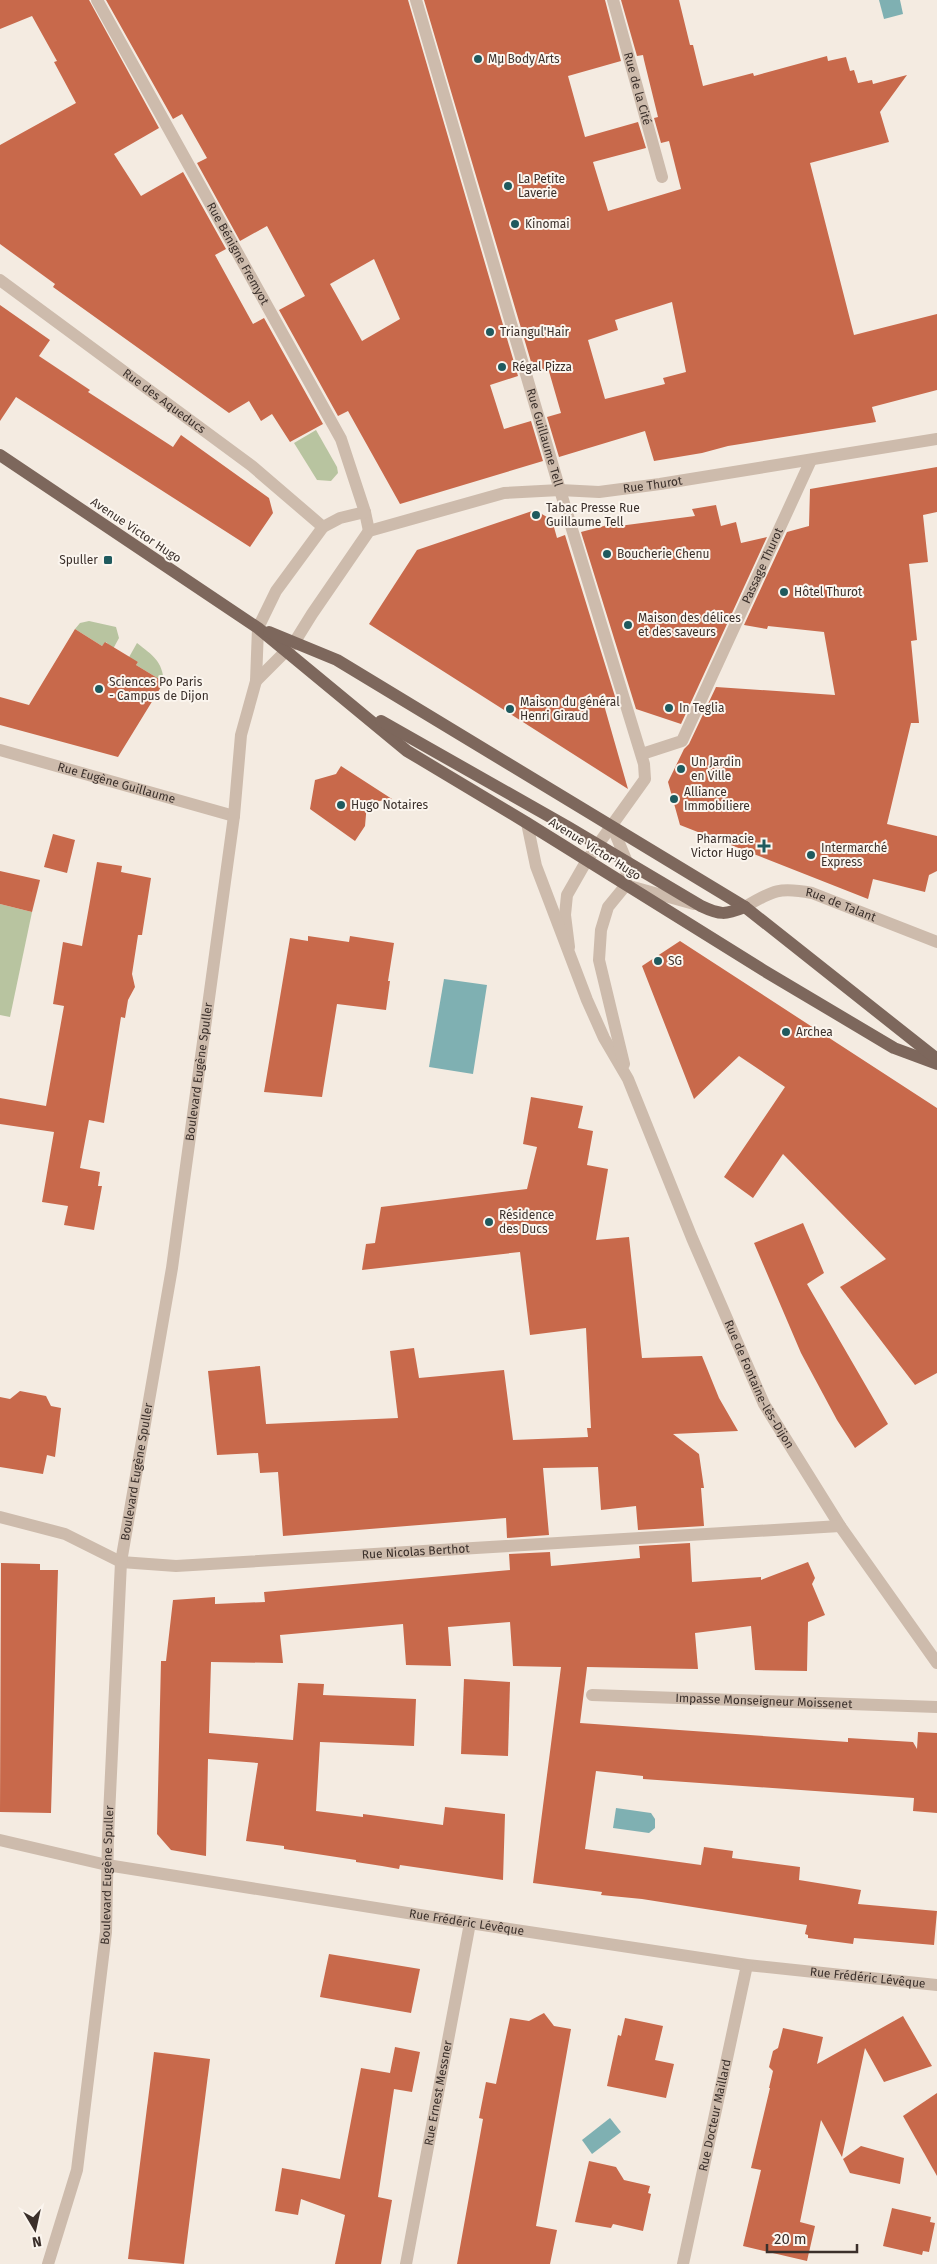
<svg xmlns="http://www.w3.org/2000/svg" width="937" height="2264" font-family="'Fira Sans',sans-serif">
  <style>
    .green { fill: #b8c4a0 }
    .water { fill: #7fb0b2 }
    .building { fill: #c8694b; fill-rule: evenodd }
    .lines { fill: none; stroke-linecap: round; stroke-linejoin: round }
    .minor { stroke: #cdbbac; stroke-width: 12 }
    .major { stroke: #7d675c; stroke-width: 12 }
    .poi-dot { fill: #1f5a5e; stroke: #fbf5ee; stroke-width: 2 }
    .labels { text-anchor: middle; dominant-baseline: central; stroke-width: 4; stroke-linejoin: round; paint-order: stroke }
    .poi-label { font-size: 12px; fill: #3b302b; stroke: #fbf5ee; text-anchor: start }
    .street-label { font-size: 12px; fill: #3b302b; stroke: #fbf5ee }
  </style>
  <rect width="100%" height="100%" fill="#f4ebe1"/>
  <g class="green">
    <path d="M316,430L337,467L338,473L331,481L317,480L294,443Z"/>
    <path d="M89,621L116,627L119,638L113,649L106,642L102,646L75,629L80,623Z"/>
    <path d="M137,643C153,656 162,660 164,682L136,665L138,662L128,659Z"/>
    <path d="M0,904L32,912L10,1017L0,1015Z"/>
  </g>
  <g class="water">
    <path d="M879,0H900L903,14L884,19Z"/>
    <path d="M444,979L487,985L473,1074L429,1067Z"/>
    <path d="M616,1808L651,1813L655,1819V1828L649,1833L613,1828Z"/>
    <path d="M610,2118L621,2132L592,2154L582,2140Z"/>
  </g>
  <g class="building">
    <path d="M0,0H89L159,128L114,154L141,196L183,172L226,249L215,255L253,324L264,318L323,424L290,442L272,414L261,421L249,401L229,413L53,287L55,284L0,244V145L76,103L54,62L57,61L32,16L0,29Z"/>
    <path d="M106,0H408L518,376L490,385L504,429L531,421L543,461L400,504L348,411L338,416L279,310L305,296L267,226L240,241L197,163L207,158L182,114L173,119ZM374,259L400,319L362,341L330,284Z"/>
    <path d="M424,0H605L621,61L568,76L585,137L638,122L646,148L593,162L608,211L681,189L669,141L661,143L654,118L658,117L644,60L643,55L637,56L621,0H679L690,45H693L703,86L753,73L754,76L827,56L828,61L846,57L850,71L854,70L858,83L872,80L873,84L907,75L880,112L889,142L810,163L854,335L937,314V390L872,407L876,422L728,446L702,453L654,461L645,431L559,457L547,417L561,413L548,368L534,372ZM672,302L686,372L663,378L665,384L605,399L588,340L618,330L615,320Z"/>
    <path d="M0,305L50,340L39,356L90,390L88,392L173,447L181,435L269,498L273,513L250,547L16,397L0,421Z"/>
    <path d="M937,467V512L923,515L928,562L909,564L917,640L911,641L919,723H911L887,824L937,836V871L929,875L925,892L873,879L868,899L680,825L668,782L684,749L689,744L716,687L835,695L824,632L768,626L767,629L744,625L787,532L809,526L810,489Z"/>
    <path d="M716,505L721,526L736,522L741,543L767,537L681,724L636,709L581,532L619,522V526L695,516L692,509Z"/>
    <path d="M535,510L552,520L557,538L565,535L617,703L602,698L628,789L369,624L417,550Z"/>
    <path d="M75,629L102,646L105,642L138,662L136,665L164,682L118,757L0,725V697L29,705Z"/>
    <path d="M341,766L392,799L367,803L365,826L355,841L310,809L315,780L336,774Z"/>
    <path d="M53,834L75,840L67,873L44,867Z"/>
    <path d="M97,862L122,866L121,872L151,878L142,935H138L132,974L135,987L128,1000L125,1018L121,1017L104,1123L89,1120L80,1168L100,1172L98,1186H102L94,1230L64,1225L68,1206L42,1202L54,1132L0,1124V1098L46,1106L64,1006L53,1004L63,942L82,946Z"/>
    <path d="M0,871L40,880L32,912L0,904Z"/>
    <path d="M308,936L349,942L350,936L394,943L388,981H390L386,1010L337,1004L322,1097L264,1092L290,938L308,941Z"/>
    <path d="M680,941L937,1108V1373L915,1385L840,1287L886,1259L783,1154L753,1198L724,1177L785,1087L739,1056L694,1099L642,966Z"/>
    <path d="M531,1097L583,1106L578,1128L593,1131L587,1165L608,1169L596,1240L629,1237L642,1358L702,1356L719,1398L738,1431L673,1434L699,1454L704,1488H701L704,1526L638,1530L636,1506L601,1510L598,1467L543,1468L549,1535L507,1538L506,1518L283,1536L278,1472L260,1473L258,1453L217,1455L208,1371L260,1366L266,1424L398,1418L390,1351L414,1348L419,1378L504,1370L513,1440L588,1437L587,1428H591L586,1328L530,1335L520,1252L362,1270L366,1244L375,1243L381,1207L527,1189L537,1147L523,1144Z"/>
    <path d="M803,1223L824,1273L807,1284L888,1424L855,1448L837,1420L801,1353L754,1243Z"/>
    <path d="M20,1391L46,1396L51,1406L61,1408L55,1457L47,1455L43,1474L0,1467V1397L10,1399Z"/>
    <path d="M690,1543L692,1582L761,1577V1580L808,1562L815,1578L812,1584L825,1615L808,1622L807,1671L755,1670L751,1626L695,1633L698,1669L587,1667L580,1723L848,1742V1738L913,1742L917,1749L918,1732L937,1733V1813L913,1811L914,1798L643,1779V1776L596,1771L585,1849L701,1865L704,1847L733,1851L732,1858L800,1867L799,1880L861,1890L858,1904L937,1911L934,1945L854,1938L853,1944L808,1938V1935L805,1934L807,1925L642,1899L601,1895L602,1892L533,1883L561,1667L513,1666L510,1622L448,1627L451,1666L406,1665L403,1624L280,1635L283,1663L211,1662L209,1733L293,1740L298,1683L324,1684L323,1695L416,1699L414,1746L320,1742L316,1811L363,1817V1814L443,1825L445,1807L505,1814L503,1880L400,1865L399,1869L382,1866L356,1862V1860L284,1849V1846L246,1841L258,1763L208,1759L206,1856L171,1850L157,1834L161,1661H166L173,1600L215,1597V1604L265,1602L264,1592L510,1570L509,1554L550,1552L551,1566L640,1558L639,1546Z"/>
    <path d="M1,1563L40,1564V1570H58L51,1813L0,1812Z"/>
    <path d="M464,1679L510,1682L508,1756L461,1754Z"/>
    <path d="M329,1954L420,1969L411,2013L320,1997Z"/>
    <path d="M544,2013L554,2026L571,2029L536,2226L557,2230L550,2264H457L483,2119L479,2118L486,2082L496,2084L510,2018L529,2021Z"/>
    <path d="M903,2016L932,2066L884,2082L865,2048L842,2157L821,2120L800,2222L815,2226L807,2261L743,2246L761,2170L751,2168L770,2088H769L773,2071L769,2067L773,2051L778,2048L783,2028L823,2037L817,2064Z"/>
    <path d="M625,2018L663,2026L655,2060L674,2064L666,2098L607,2086L618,2035L621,2036Z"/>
    <path d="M395,2047L420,2052L412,2092L394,2089L378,2197L392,2200L381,2264H335L345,2215L301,2199L298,2215L275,2211L282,2168L340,2179L361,2068L390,2073Z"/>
    <path d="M154,2052L210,2059L184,2264L128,2259Z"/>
    <path d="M937,2093V2176L903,2116Z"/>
    <path d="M861,2146L904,2158L900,2184L850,2173L843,2159Z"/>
    <path d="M589,2161L616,2167L624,2180L650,2186L648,2193L651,2194L643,2231L613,2224L611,2228L575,2222Z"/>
    <path d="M892,2208L931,2217L930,2222L935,2223L929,2252L923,2251L922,2255L883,2246Z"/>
  </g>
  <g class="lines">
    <g class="minor">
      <path id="s1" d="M97,0L341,439L365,512L369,531"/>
      <path id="s2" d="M416,0L560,490L644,764L645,779L587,860L567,895L565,915L569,947"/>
      <path id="s3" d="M613,0L662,177"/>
      <path id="s4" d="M0,280L252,466L323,527"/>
      <path id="s5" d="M256,681L294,643L312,614L369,531L504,493L560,490L599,492L660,484L937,439"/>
      <path id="s6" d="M0,750L234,816"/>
      <path id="s7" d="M642,754L682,741L811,460"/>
      <path id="s8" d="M527,823L536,866L587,1000L604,1038L628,1079L692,1238L764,1404L840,1526L937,1663"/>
      <path d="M612,826L627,862L626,885L608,907L601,930L599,960L624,1064"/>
      <path d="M633,887L694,904"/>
      <path id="s9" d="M745,907C773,890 780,887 812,893L937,942"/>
      <path id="s10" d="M0,1517L65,1534L121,1562L176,1566L840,1526"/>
      <path id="s11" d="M592,1695L937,1707"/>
      <path id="s12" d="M0,1840L107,1865L470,1923L747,1965L937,1985"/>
      <path id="s13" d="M48,2264L77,2170L106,1932L108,1837L121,1562L172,1268L234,816L241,735L256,681L258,628L276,591L323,527L340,518L365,512"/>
      <path id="s14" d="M406,2264L470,1923"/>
      <path id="s15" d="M683,2264L747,1965"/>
    </g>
    <g class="major">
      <path d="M0,455L258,628L407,751L527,823L763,970L894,1048L937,1064"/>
      <path d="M269,632L337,660L745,907L937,1059"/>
      <path d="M381,721L568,827L701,906C720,915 725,915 745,907"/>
    </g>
  </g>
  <g class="poi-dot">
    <circle cx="478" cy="59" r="5"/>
    <circle cx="508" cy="186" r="5"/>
    <circle cx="515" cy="224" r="5"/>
    <circle cx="490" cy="332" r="5"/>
    <circle cx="502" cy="367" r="5"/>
    <circle cx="536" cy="515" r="5"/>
    <circle cx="607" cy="554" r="5"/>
    <rect x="103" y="555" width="10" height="10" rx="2.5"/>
    <circle cx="784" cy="592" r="5"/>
    <circle cx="628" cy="625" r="5"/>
    <circle cx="99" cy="689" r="5"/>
    <circle cx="669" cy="708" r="5"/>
    <circle cx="510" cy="709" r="5"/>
    <circle cx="681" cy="769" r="5"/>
    <circle cx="674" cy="799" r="5"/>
    <circle cx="341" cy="805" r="5"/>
    <path d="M761.5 838.5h5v5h5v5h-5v5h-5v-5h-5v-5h5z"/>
    <circle cx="811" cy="855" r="5"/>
    <circle cx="658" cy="961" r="5"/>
    <circle cx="786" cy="1032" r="5"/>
    <circle cx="489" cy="1222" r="5"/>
  </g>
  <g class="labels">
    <g class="poi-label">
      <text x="488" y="59">Mμ Body Arts</text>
      <text x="518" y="179">La Petite<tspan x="518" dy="14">Laverie</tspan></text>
      <text x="525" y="224">Kinomai</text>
      <text x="500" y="332">Triangul'Hair</text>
      <text x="512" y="367">Régal Pizza</text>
      <text x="546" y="508">Tabac Presse Rue<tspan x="546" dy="14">Guillaume Tell</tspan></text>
      <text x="617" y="554">Boucherie Chenu</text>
      <text x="98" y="560" text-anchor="end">Spuller</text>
      <text x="794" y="592">Hôtel Thurot</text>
      <text x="638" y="618">Maison des délices<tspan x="638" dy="14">et des saveurs</tspan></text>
      <text x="109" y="682">Sciences Po Paris<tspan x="109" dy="14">- Campus de Dijon</tspan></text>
      <text x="520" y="702">Maison du général<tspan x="520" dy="14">Henri Giraud</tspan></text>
      <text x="679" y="708">In Teglia</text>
      <text x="691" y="762">Un Jardin<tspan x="691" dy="14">en Ville</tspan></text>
      <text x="684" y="792">Alliance<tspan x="684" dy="14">Immobiliere</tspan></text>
      <text x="351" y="805">Hugo Notaires</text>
      <text x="754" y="839" text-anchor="end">Pharmacie<tspan x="754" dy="14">Victor Hugo</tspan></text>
      <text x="821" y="848">Intermarché<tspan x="821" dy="14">Express</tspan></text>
      <text x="668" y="961">SG</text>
      <text x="796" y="1032">Archea</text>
      <text x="499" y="1215">Résidence<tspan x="499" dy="14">des Ducs</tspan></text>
    </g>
    <g class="street-label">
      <text stroke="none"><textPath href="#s3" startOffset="92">Rue de la Cité</textPath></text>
      <text stroke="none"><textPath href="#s1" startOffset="290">Rue Bénigne Fremyot</textPath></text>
      <text stroke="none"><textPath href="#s4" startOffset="204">Rue des Aqueducs</textPath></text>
      <text stroke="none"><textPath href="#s2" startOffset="456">Rue Guillaume Tell</textPath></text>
      <text stroke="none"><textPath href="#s5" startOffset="478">Rue Thurot</textPath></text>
      <text transform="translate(136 530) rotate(34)">Avenue Victor Hugo</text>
      <text stroke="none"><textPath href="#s7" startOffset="235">Passage Thurot</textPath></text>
      <text stroke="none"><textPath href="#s6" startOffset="121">Rue Eugène Guillaume</textPath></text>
      <text transform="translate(595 849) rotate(32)">Avenue Victor Hugo</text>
      <text stroke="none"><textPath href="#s9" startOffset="102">Rue de Talant</textPath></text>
      <text stroke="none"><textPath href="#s13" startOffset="1205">Boulevard Eugène Spuller</textPath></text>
      <text stroke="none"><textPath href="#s8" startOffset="609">Rue de Fontaine-lès-Dijon</textPath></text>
      <text stroke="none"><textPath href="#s13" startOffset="800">Boulevard Eugène Spuller</textPath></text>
      <text stroke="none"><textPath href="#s10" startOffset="425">Rue Nicolas Berthot</textPath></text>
      <text stroke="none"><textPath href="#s11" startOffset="172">Impasse Monseigneur Moissenet</textPath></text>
      <text stroke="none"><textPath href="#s13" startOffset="395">Boulevard Eugène Spuller</textPath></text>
      <text stroke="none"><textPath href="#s12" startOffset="474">Rue Frédéric Lévêque</textPath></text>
      <text stroke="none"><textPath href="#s12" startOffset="879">Rue Frédéric Lévêque</textPath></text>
      <text stroke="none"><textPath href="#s14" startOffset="174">Rue Ernest Messner</textPath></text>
      <text stroke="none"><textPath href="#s15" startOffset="152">Rue Docteur Maillard</textPath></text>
    </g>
  </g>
  <g transform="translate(35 2229) rotate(171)" stroke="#fbf5ee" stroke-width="4" paint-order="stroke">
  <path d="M0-4L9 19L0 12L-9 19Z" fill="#3b302b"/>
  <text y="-8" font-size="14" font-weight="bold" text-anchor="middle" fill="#3b302b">N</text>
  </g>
  <path d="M767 2244v8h90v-8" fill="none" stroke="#3b302b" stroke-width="2.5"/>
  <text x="774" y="2244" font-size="15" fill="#3b302b" stroke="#fbf5ee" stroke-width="4" paint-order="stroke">20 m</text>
</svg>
